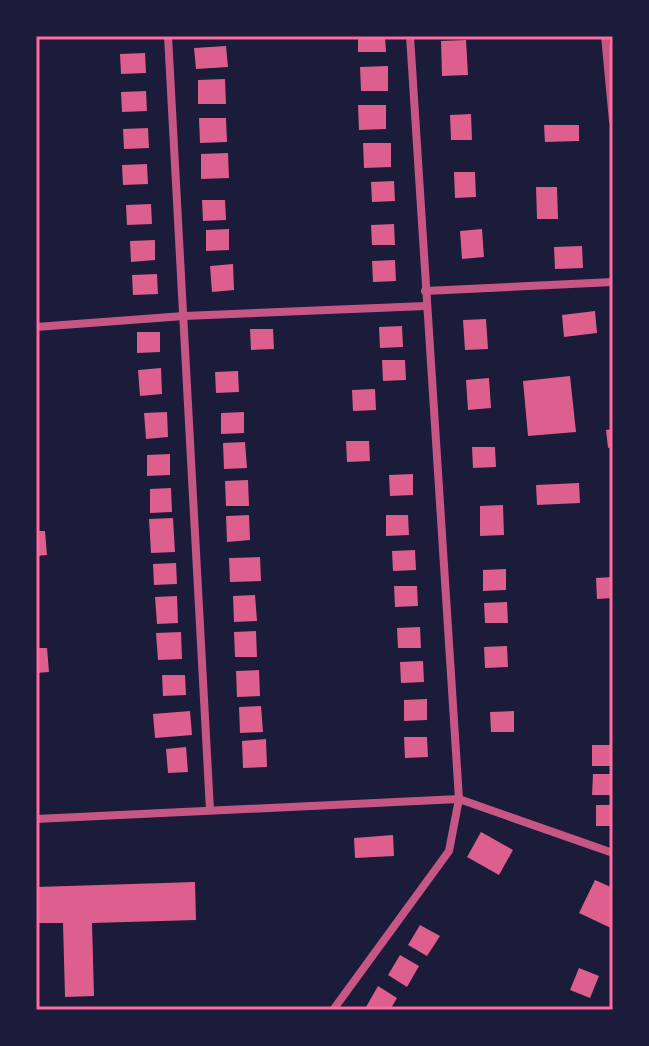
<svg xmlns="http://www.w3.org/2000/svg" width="649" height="1046" font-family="'Open Sans',sans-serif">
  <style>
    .building { fill: #dd5f8e }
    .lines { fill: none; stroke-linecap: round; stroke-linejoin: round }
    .minor { stroke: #c65784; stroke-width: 8 }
    .neatline { fill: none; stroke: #ff6b9d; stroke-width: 3 }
  </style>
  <rect width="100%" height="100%" fill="#1b1b3a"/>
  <g class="building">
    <path d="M358,36H385L386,52H358Z"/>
    <path d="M466,40L468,75L442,76L441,41Z"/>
    <path d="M226,46L228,67L196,69L194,48Z"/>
    <path d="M145,53L146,73L121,74L120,54Z"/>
    <path d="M388,66V91H361L360,67Z"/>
    <path d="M225,79L226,104H198V80Z"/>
    <path d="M146,91L147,111L122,112L121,92Z"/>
    <path d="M358,105H386V129L359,130Z"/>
    <path d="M471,114L472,140H451L450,115Z"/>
    <path d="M199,118H226L227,142L200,143Z"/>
    <path d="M544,125H579V141L545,142Z"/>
    <path d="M148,128L149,148L124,149L123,129Z"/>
    <path d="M363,143H391V167L364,168Z"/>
    <path d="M228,153L229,178L201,179V154Z"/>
    <path d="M147,164L148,184L123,185L122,165Z"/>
    <path d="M454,172H475L476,197L455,198Z"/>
    <path d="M394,181L395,201L372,202L371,182Z"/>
    <path d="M536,187H557L558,219H537Z"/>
    <path d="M202,200H225L226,220L203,221Z"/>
    <path d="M151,204L152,224L127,225L126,205Z"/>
    <path d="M394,224L395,245H372L371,225Z"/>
    <path d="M229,229V250L206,251V230Z"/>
    <path d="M482,229L484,257L462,259L460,231Z"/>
    <path d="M155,240V260L131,262L130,241Z"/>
    <path d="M582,246L583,268L555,269L554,247Z"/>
    <path d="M395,260L396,281L373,282L372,261Z"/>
    <path d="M233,264L234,290L212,292L210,266Z"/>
    <path d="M157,274L158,294L133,295L132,275Z"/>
    <path d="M595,311L597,333L564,337L562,315Z"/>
    <path d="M486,319L488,349L465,350L463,320Z"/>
    <path d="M402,326L403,347L380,348L379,327Z"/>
    <path d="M250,329H273L274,349L251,350Z"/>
    <path d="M137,332H160V352L137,353Z"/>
    <path d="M382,360H405L406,380L383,381Z"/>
    <path d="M161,368L162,394L140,396L138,370Z"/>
    <path d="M238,371L239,392L216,393L215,372Z"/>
    <path d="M570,376L576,432L528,436L523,381Z"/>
    <path d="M489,378L491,408L468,410L466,380Z"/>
    <path d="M375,389L376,410L353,411L352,390Z"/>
    <path d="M167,412L168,437L146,439L144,413Z"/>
    <path d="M244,412V433L221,434V413Z"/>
    <path d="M613,429V447L608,448L606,430Z"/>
    <path d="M346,441H369L370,461L347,462Z"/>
    <path d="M245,442L247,468L224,469L223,443Z"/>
    <path d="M472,447H495L496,467L473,468Z"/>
    <path d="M170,454V475L147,476V455Z"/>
    <path d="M413,474V495L390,496L389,475Z"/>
    <path d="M248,480L249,506H226L225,481Z"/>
    <path d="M579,483L580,503L537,505L536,485Z"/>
    <path d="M171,488L172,512L150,513V489Z"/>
    <path d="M503,505L504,535L480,536V506Z"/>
    <path d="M249,515L250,540L227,542L226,516Z"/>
    <path d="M386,515H408L409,535L386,536Z"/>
    <path d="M173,518L175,552L151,553L149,519Z"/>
    <path d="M36,531H45L47,555L36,556Z"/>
    <path d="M415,550L416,570L393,571L392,551Z"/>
    <path d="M260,557L261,581L230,582L229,558Z"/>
    <path d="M176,563L177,584L154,585L153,564Z"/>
    <path d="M506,569V590L483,591V570Z"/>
    <path d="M613,577V598L597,599L596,578Z"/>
    <path d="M394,586H417L418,606L395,607Z"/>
    <path d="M255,595L257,621L234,622L233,596Z"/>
    <path d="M177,596L178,623L157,624L155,597Z"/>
    <path d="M507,602L508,623H485L484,603Z"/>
    <path d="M420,627L421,648H398L397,628Z"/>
    <path d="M256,631L257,657H235L234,632Z"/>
    <path d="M181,632L182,659L158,660L156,633Z"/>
    <path d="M507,646L508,667L485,668L484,647Z"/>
    <path d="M36,648H47L49,672L36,673Z"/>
    <path d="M423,661L424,682L401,683L400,662Z"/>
    <path d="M259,670L260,696L237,697L236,671Z"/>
    <path d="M162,675H185L186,695L163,696Z"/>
    <path d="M427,699V720L404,721V700Z"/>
    <path d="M261,706L263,732L240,733L239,707Z"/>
    <path d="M190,711L192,735L155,738L153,714Z"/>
    <path d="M514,711V732H491L490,712Z"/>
    <path d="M404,737H427L428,757L405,758Z"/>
    <path d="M266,739L267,767L243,768L242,741Z"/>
    <rect x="592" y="745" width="21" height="21"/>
    <path d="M186,747L188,772L168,773L166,749Z"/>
    <path d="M593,774H613V795H592Z"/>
    <rect x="596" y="805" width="17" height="21"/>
    <path d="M481,832L513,850L499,875L467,857Z"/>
    <path d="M393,835L394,856L355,858L354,838Z"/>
    <path d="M595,880L613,888V929L579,913Z"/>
    <path d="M195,882L196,920L92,923L94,996L65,997L63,923H36V887Z"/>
    <path d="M420,925L440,936L427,956L408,945Z"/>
    <path d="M400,955L419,966L407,987L388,975Z"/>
    <path d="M579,968L599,976L590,998L570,990Z"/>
    <path d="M378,986L397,998L390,1010H371L366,1007Z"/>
  </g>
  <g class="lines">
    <g class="minor">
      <path d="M168,36L210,810"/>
      <path d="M605,36L613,121"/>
      <path d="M425,291L613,282"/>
      <path d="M36,327L184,316L426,306"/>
      <path d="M36,819L459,799L613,853"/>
      <path d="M333,1010L449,851L459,799L410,36"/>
    </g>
  </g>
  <rect width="649" height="1046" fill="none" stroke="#1b1b3a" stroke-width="76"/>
  <rect x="38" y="38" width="573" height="970" class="neatline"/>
</svg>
